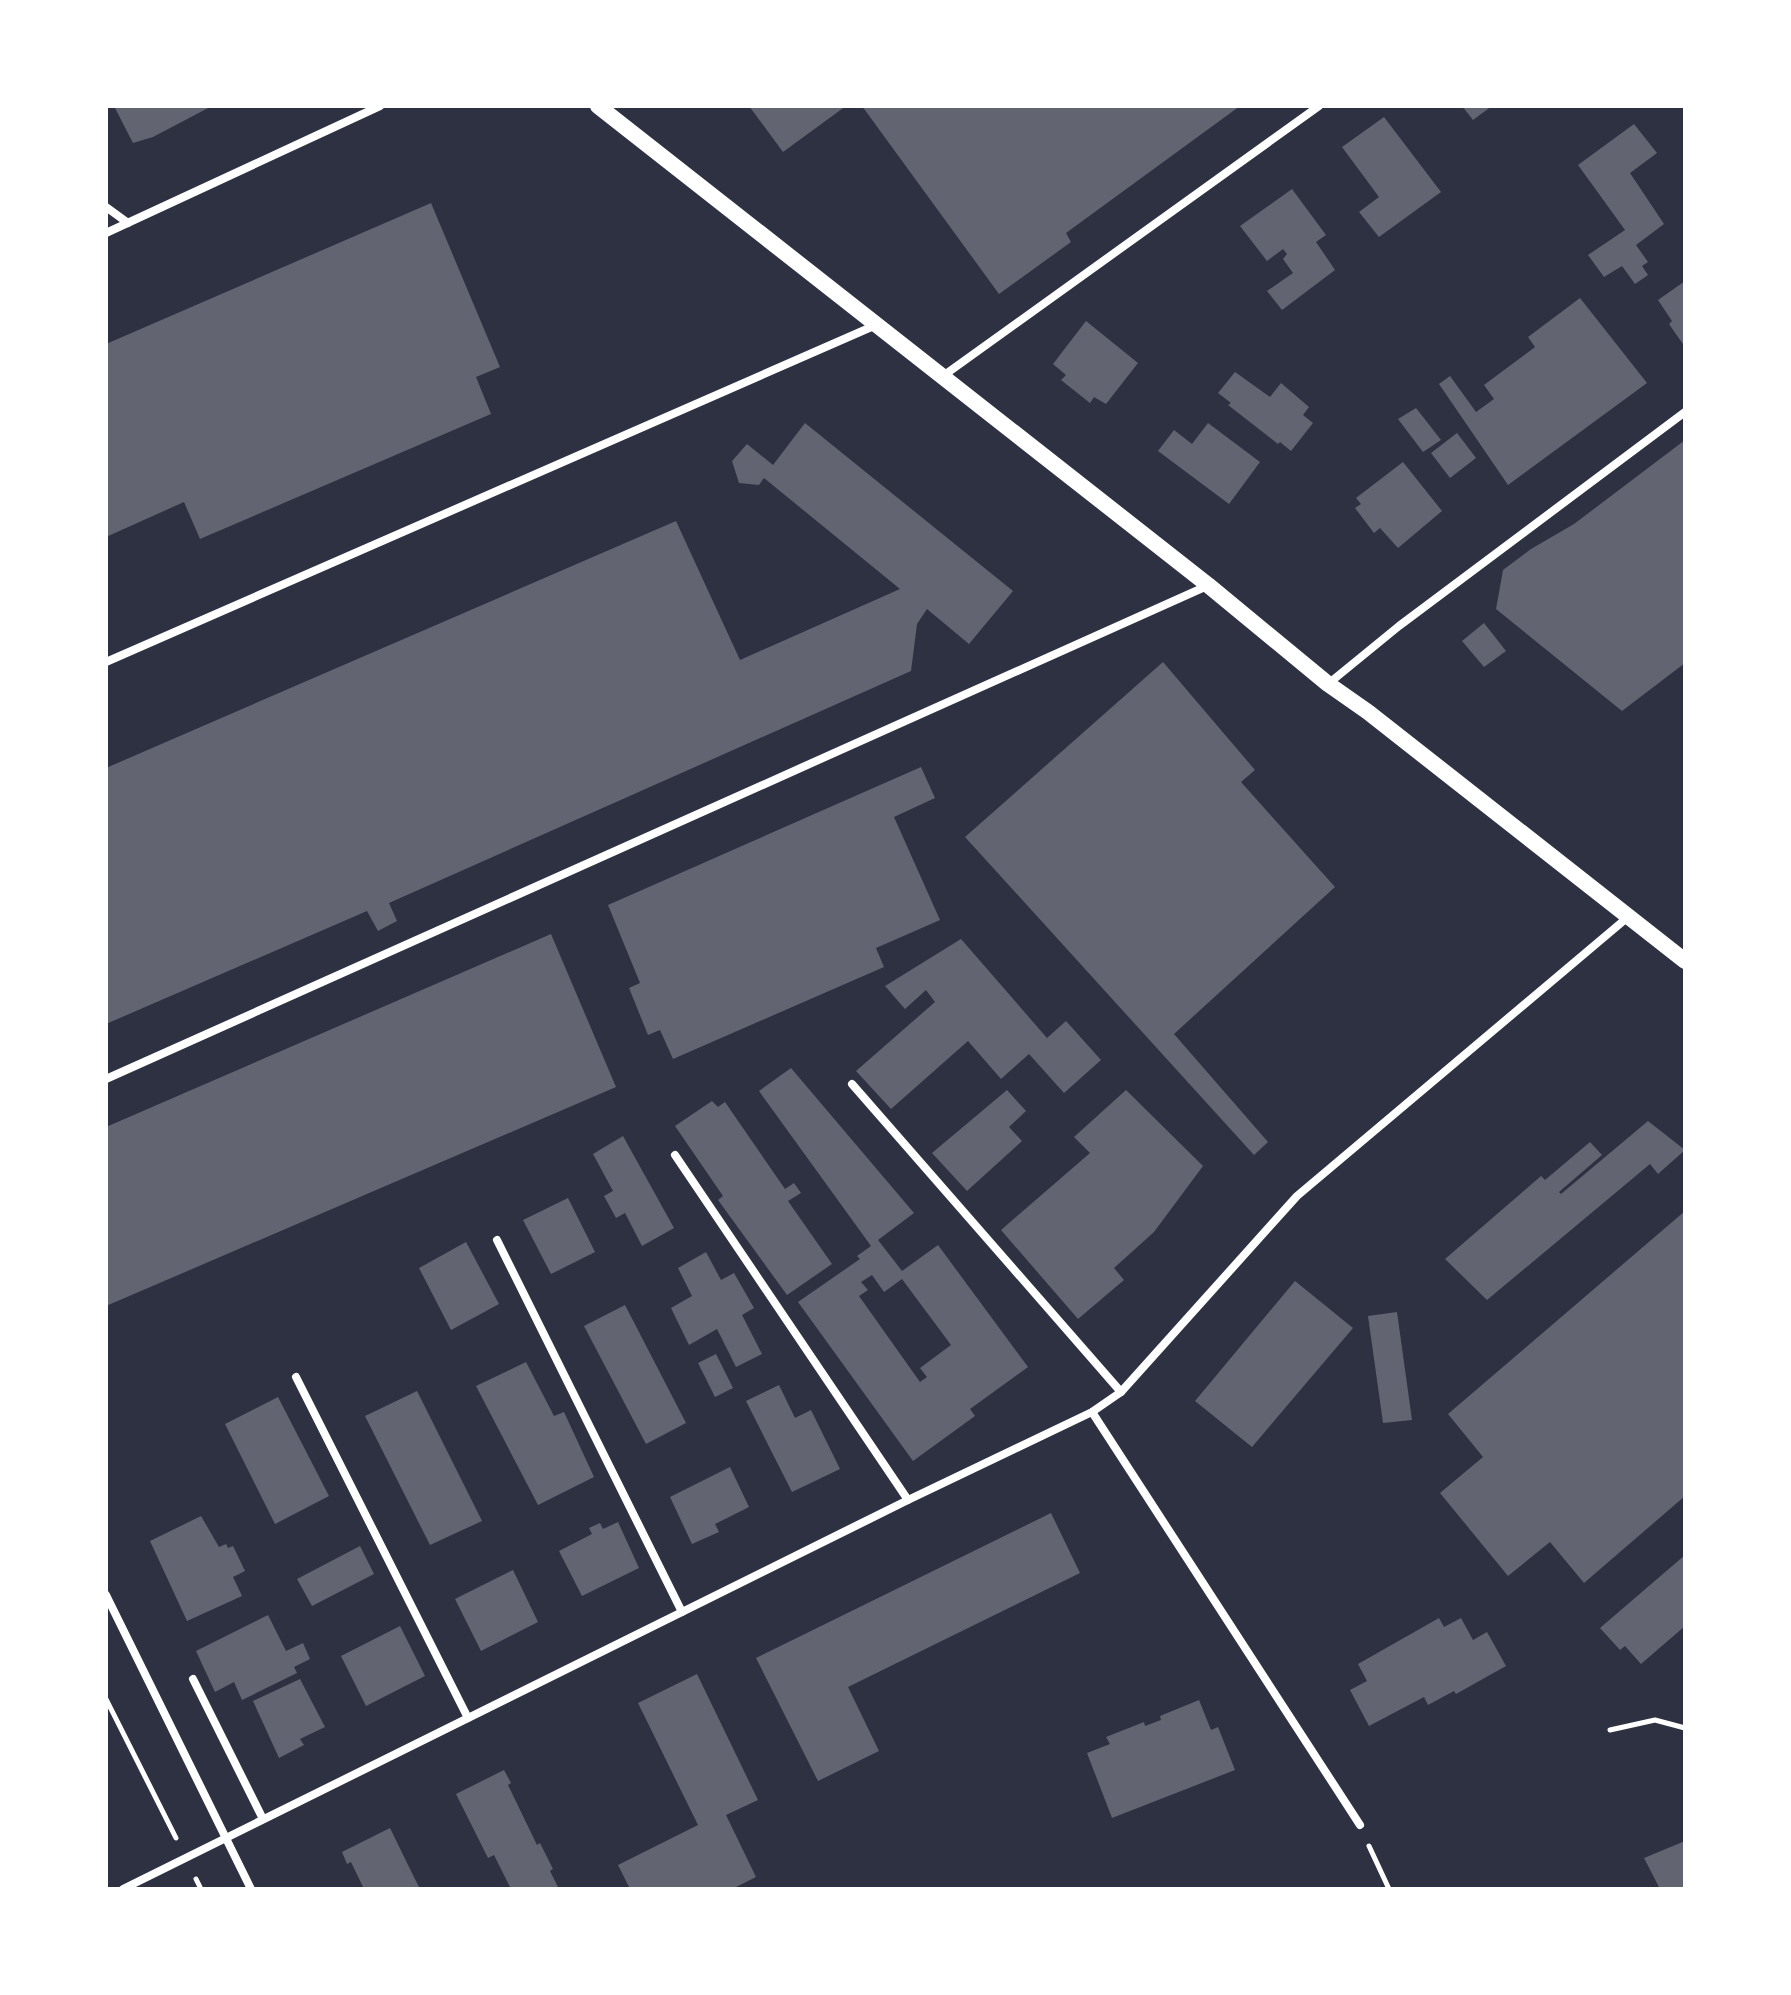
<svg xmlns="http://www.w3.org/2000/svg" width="1791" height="1995" font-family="'Alegreya Sans',sans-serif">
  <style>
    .building { fill: #626471; fill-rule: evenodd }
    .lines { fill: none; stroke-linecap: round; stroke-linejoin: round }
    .path { stroke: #fff; stroke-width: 5 }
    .minor { stroke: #fff; stroke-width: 8 }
    .secondary { stroke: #fff; stroke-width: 16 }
  </style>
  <rect width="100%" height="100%" fill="#2d3142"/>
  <g class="building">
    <path d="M114,106H212L153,137L133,143Z"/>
    <path d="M749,106H846L783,152Z"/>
    <path d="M862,106H1240L1066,233L1071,242L999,294Z"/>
    <path d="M1462,106H1492L1473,120Z"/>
    <path d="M1384,117L1441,192L1379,237L1359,212L1379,197L1342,147Z"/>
    <path d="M1634,124L1657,153L1630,173L1664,224L1636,245L1648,262L1642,266L1648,275L1635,284L1622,266L1604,277L1588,255L1625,230L1578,165Z"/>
    <path d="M1292,189L1326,235L1316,242L1335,270L1282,310L1267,291L1293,273L1283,259L1287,254L1283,249L1267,261L1240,226Z"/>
    <path d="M431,203L500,367L476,377L491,414L200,539L184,502L106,537V344Z"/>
    <path d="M1685,281V347L1669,324L1672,321L1658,300Z"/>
    <path d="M1580,298L1647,383L1508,485L1439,384L1450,376L1476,412L1494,399L1484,385L1535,347L1528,337Z"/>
    <path d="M1086,321L1138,363L1106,404L1094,397L1090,403L1061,380L1066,375L1053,364Z"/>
    <path d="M1235,372L1270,397L1281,383L1309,407L1303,415L1313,423L1291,451L1280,442L1278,444L1228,405L1231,403L1218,393Z"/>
    <path d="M1416,408L1441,440L1423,452L1398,419Z"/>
    <path d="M805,423L1013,591L969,644L927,609L917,624L911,671L389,903L397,921L378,931L367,911L106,1024V768L676,521L740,660L900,589L764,478L759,485L739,483L732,461L747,444L773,465Z"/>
    <path d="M1208,423L1260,462L1229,504L1158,451L1174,430L1192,444Z"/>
    <path d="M1457,433L1476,458L1450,478L1431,453Z"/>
    <path d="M1685,440V663L1622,711L1496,609L1503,570L1531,549L1574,524Z"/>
    <path d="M1403,462L1442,511L1398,548L1380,528L1374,533L1355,508L1361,504L1356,498Z"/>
    <path d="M1484,623L1506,651L1484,667L1462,641Z"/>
    <path d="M1163,662L1255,770L1241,782L1335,887L1174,1034L1268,1142L1254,1155L965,837Z"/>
    <path d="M921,767L935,798L894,817L940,920L876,948L884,967L673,1059L660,1030L648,1035L629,988L640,983L608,905Z"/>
    <path d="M551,934L616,1087L106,1306V1127Z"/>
    <path d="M961,939L1047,1038L1066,1021L1101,1060L1064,1093L1029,1054L1001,1079L968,1041L891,1109L856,1071L935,1002L926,990L905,1009L885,986Z"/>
    <path d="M791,1068L914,1213L878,1240L902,1271L938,1245L1028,1367L970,1409L975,1416L913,1461L798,1302L860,1259L857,1256L871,1246L759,1091ZM872,1275L884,1292L902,1279L951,1345L920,1368L927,1377L920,1382L859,1296L868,1290L861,1282Z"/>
    <path d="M1007,1090L1026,1111L1009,1127L1022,1141L967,1191L932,1153Z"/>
    <path d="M1126,1090L1203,1166L1154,1232L1114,1268L1124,1280L1078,1319L1001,1230L1090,1153L1074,1137Z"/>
    <path d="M712,1101L718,1107L725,1102L785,1189L794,1183L801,1193L788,1201L832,1264L787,1295L718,1200L723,1196L675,1126Z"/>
    <path d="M1648,1121L1685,1150L1658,1174L1650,1164L1487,1300L1445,1259L1541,1176L1545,1180L1590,1142L1602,1155L1559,1192L1561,1194Z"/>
    <path d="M623,1136L674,1228L642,1246L625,1213L616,1218L604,1196L613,1191L593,1154Z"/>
    <path d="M568,1198L595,1252L551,1274L523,1220Z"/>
    <path d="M1685,1211V1496L1584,1583L1550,1542L1508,1576L1440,1493L1483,1457L1448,1414Z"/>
    <path d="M466,1242L499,1304L451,1330L419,1268Z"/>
    <path d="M706,1252L721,1280L734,1273L754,1308L742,1315L762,1354L736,1367L717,1329L689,1345L671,1308L692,1296L678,1268Z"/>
    <path d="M1295,1281L1353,1328L1252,1447L1195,1401Z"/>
    <path d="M625,1305L686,1423L646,1444L584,1326Z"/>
    <path d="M1397,1312L1412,1420L1383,1423L1368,1316Z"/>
    <path d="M716,1354L733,1388L715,1397L698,1363Z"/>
    <path d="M526,1362L554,1416L564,1412L594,1477L538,1505L476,1386Z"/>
    <path d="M779,1385L795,1418L811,1410L840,1469L792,1492L746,1401Z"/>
    <path d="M417,1391L482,1521L430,1545L365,1416Z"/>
    <path d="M278,1397L329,1496L275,1524L225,1424Z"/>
    <path d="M730,1467L749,1507L715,1524L719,1532L692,1544L670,1497Z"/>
    <path d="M1051,1513L1080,1573L848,1687L879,1751L818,1781L756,1658Z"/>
    <path d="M201,1516L219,1547L226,1544L228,1548L233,1546L245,1571L233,1577L242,1596L187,1621L150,1541Z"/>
    <path d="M618,1522L639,1568L582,1596L559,1551L592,1534L589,1528L600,1523L603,1529Z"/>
    <path d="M360,1546L374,1574L312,1606L297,1579Z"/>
    <path d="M1685,1555V1626L1641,1664L1625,1646L1620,1650L1600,1628Z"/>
    <path d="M513,1570L538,1622L481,1651L455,1599Z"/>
    <path d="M268,1615L286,1651L303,1643L310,1659L294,1667L297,1673L242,1700L234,1682L215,1692L196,1651Z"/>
    <path d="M1439,1618L1444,1627L1461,1618L1473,1640L1487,1632L1506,1666L1456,1694L1454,1691L1428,1705L1424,1697L1369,1726L1350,1690L1367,1681L1358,1664Z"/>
    <path d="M400,1626L425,1676L366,1706L341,1656Z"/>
    <path d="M697,1674L758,1800L726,1815L756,1877L732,1889H630L618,1865L698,1825L638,1703Z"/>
    <path d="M300,1679L325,1727L300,1739L304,1745L279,1758L253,1701Z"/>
    <path d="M1199,1700L1211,1730L1218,1727L1235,1770L1112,1818L1087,1753L1110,1744L1106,1737L1144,1722L1145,1726L1161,1720L1160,1716Z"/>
    <path d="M504,1770L511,1783L508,1785L537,1845L540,1843L553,1869L550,1871L559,1889H511L494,1855L488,1858L456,1794Z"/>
    <path d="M390,1828L411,1871L420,1889H364L351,1862L347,1864L342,1852Z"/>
    <path d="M1685,1841V1889H1660L1644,1858Z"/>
  </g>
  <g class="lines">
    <g class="path">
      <path d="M106,1699L176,1838"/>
      <path d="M1610,1730L1655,1720L1685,1728"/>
      <path d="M1369,1846L1389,1889"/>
      <path d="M196,1879L201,1889"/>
    </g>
    <g class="minor">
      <path d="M106,207L128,223"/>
      <path d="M106,233L380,106"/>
      <path d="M943,376L1319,106"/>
      <path d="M106,662L876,325"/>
      <path d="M1328,684L1399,626L1685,412"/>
      <path d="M106,1079L1207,586"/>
      <path d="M852,1084L1121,1392"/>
      <path d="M675,1155L908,1500"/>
      <path d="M497,1240L682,1612"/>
      <path d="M296,1377L468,1718"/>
      <path d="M1092,1412L1360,1825"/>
      <path d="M106,1595L251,1889"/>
      <path d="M193,1679L263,1819"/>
      <path d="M123,1889L908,1500L1092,1412L1121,1392L1297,1196L1628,917"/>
    </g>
    <path class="secondary" d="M598,106L1208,585L1328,684L1368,712L1685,961"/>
  </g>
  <rect width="1791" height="1995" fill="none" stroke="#ffffff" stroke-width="216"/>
</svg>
